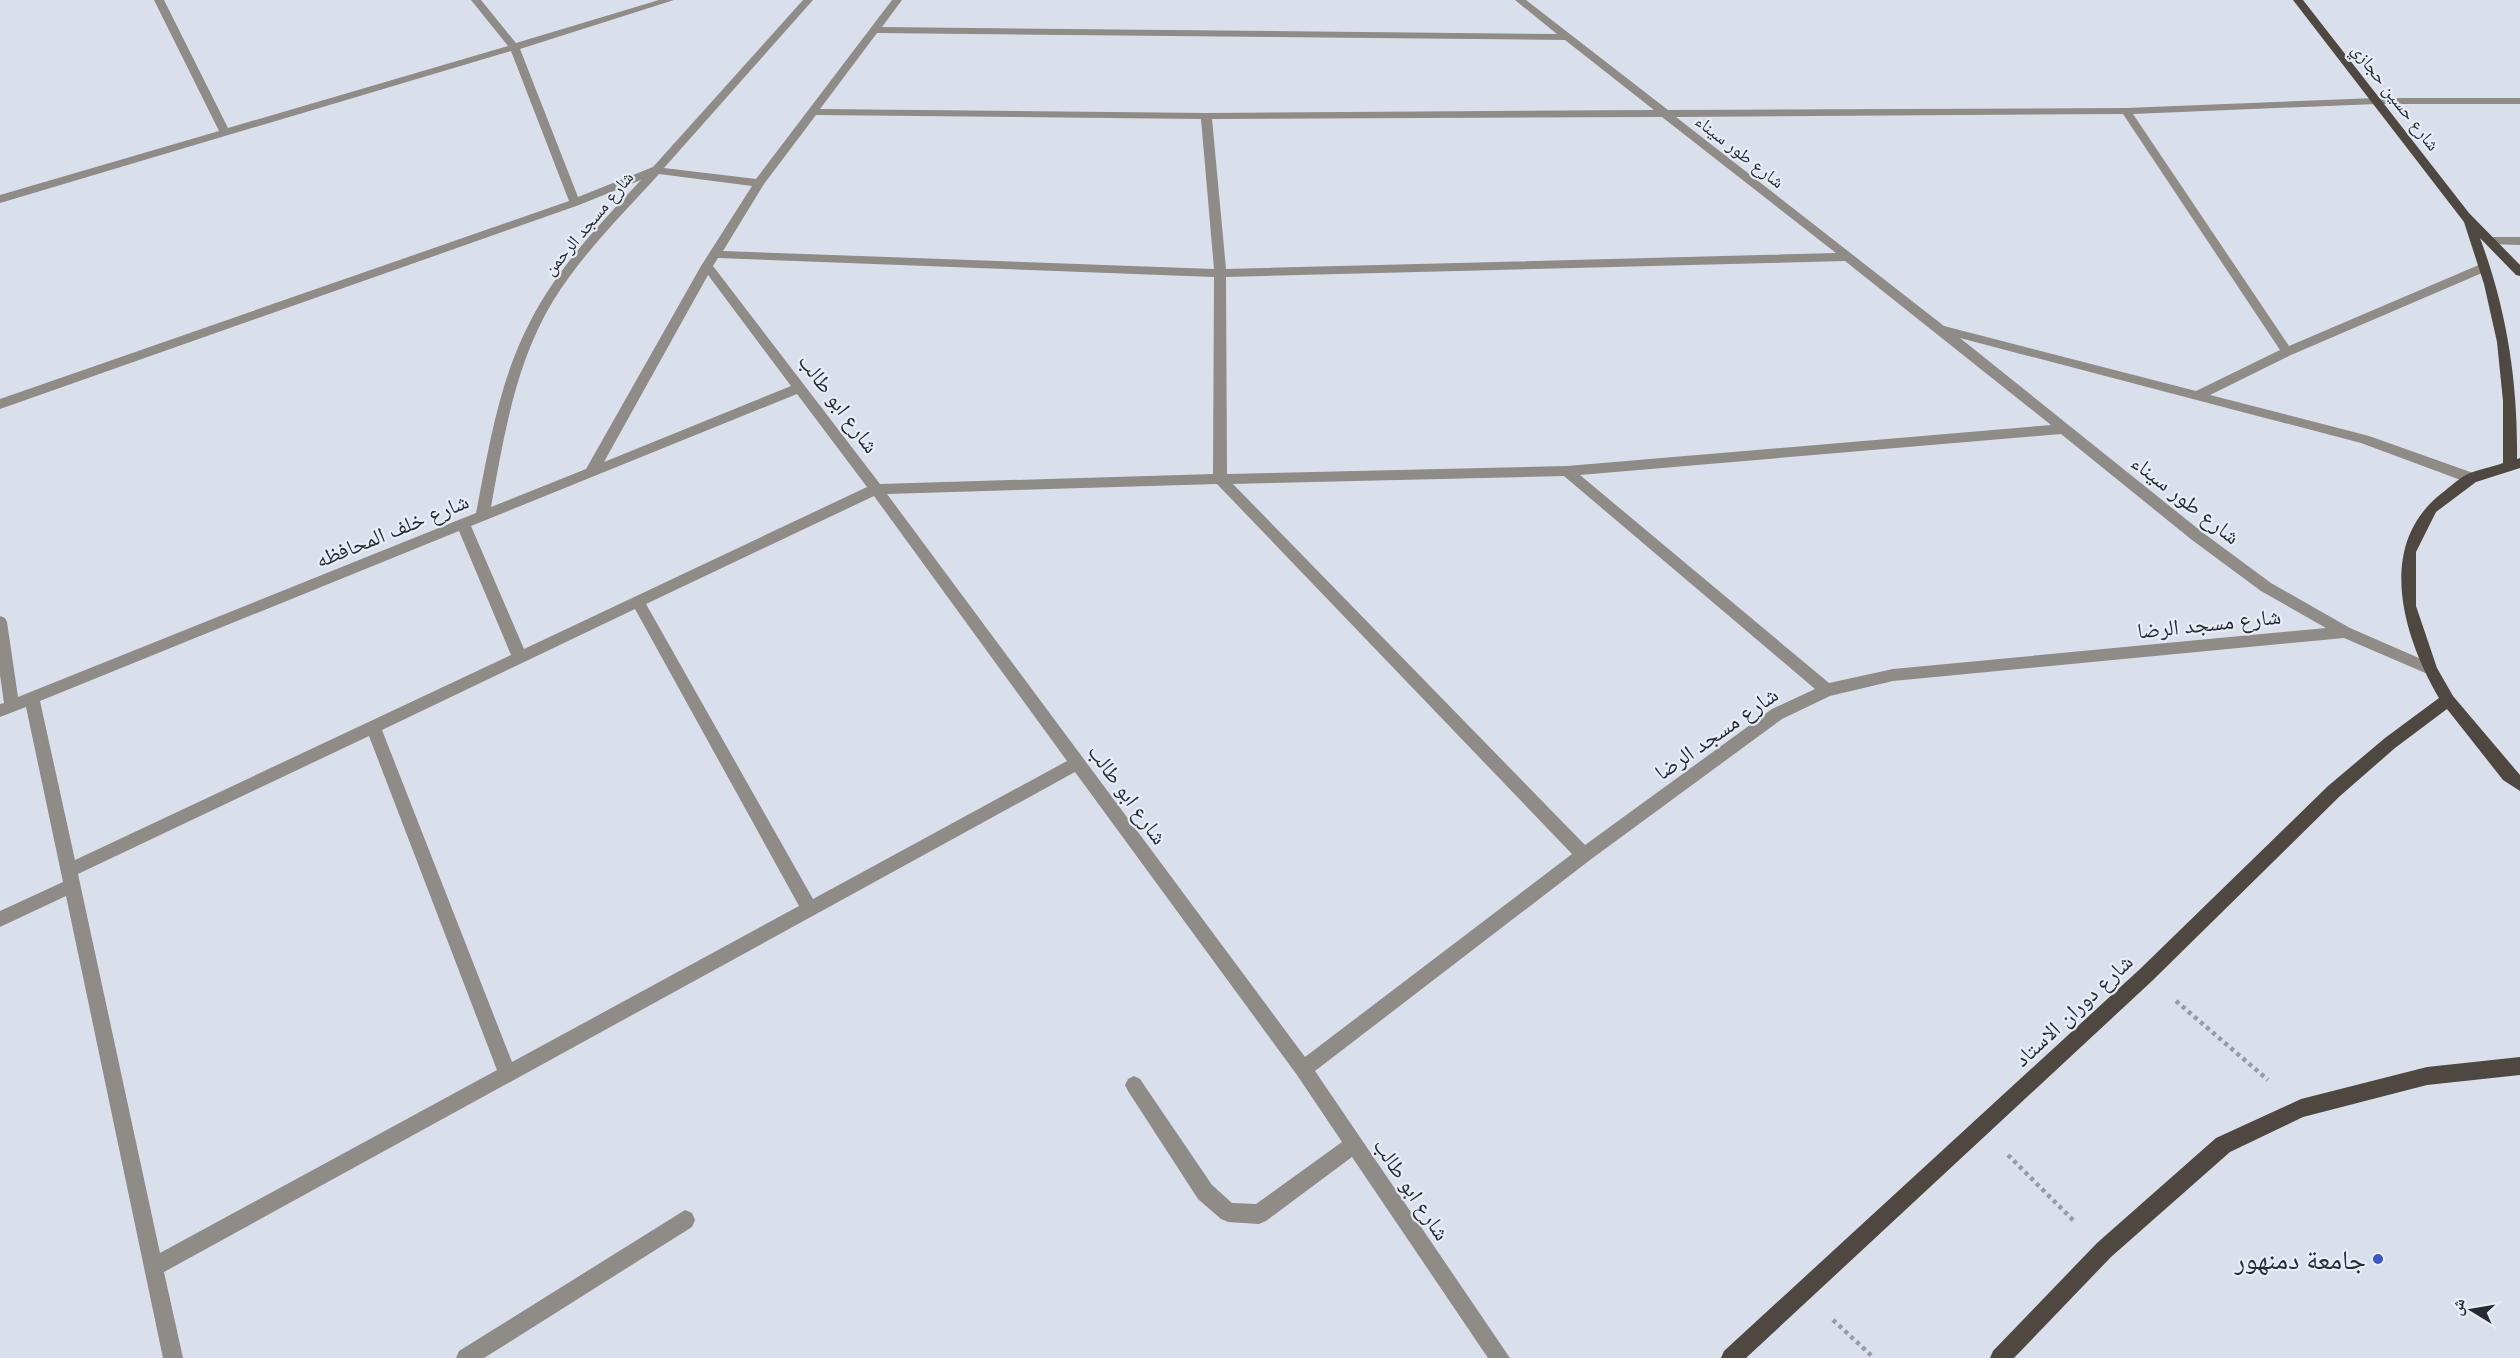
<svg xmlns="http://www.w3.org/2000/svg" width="2520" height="1358" font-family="'Space Grotesk','Noto Naskh Arabic',sans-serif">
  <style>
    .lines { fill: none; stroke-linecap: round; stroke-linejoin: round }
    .path { stroke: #979ca4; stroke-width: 4.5; stroke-dasharray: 4 4; stroke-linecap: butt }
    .minor { fill: #8f8b87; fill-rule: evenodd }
    .major { fill: #4e4841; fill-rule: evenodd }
    .poi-dot { fill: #3d56c9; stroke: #e7edf8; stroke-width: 2 }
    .labels { text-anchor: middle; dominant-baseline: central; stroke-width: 4.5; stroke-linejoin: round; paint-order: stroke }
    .far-street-label { font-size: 18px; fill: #272a2e; stroke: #e7edf8 }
    .street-label { font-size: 22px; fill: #272a2e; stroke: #e7edf8 }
    .near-poi-label { font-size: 27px; fill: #272a2e; stroke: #e7edf8; text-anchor: end }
  </style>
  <rect width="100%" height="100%" fill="#dae0eb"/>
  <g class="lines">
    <g class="path">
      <path d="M2176,1001L2268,1080"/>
      <path d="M2008,1155L2075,1222"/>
      <path d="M1833,1320L1874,1358"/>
    </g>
    <g class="minor">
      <path d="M154,0H164L228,128L508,46L471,0H481L516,43L659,0H674L520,49L578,197L653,167L803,0H813L664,168L756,179L892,0H902L882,27L1557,34L1515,0H1526L1668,110L2126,108L2376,98H2520V104H2376L2133,114L2289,346L2481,264H2489V270L2291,355L2210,395L2369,436L2476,474L2478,478L2476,482H2466L2361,443L1960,338L2202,532L2271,583L2350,628L2435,665L2437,669L2435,673L2430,675L2344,638L1893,681L1830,696L1782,719L1590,860L1315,1071L1510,1358H1488L1352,1157L1266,1221L1259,1224L1228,1222L1221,1219L1198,1199L1128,1091L1125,1085L1128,1079L1134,1076L1140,1079L1212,1185L1232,1203L1256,1204L1342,1142L1297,1075L1075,772L164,1272L183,1358H163L66,896L0,927V911L63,882L26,707L0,717V704L4,703L0,675V616L5,618L7,622L18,697L476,513C489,447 499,380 531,320C558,267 601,223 641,180L579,205L0,409V399L569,201L511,51L0,203V195L219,131ZM877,33L1565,40L1654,110L1206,113L820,109ZM2123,114L2280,350L2196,391L1944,326L1676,117ZM816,115L1201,119L1214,269L723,251L764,184ZM1662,117L1836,253L1226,269L1212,119ZM659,174L752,186L701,266L586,469L491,507C504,436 515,364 553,301C582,254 622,215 659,174ZM718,258L1214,277L1213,474L880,484L713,266ZM1845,261L2051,425L1567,466L1227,474L1226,277ZM708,275L791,386L604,462ZM797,394L867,487L524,649L471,526ZM2061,434L2192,540L2261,591L2326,628L1893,669L1829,683L1580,475ZM1564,476L1815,689L1772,709L1585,845L1233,484ZM1217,484L1572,854L1305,1057L887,494ZM874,496L1067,761L813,899L646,604ZM459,531L511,655L75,860L40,701ZM635,609L799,906L512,1062L382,730ZM369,736L497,1070L160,1253L78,874Z"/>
      <path d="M2490,237H2520V245L2486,244V238Z"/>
      <path d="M685,1210L692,1213L695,1220L692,1227L484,1358H456L459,1351Z"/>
    </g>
    <g class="major">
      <path d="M2293,0H2303L2469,213L2520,265V276L2516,275L2480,238C2507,310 2518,383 2517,459L2520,458V468L2476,482L2436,512L2416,552V606L2437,668L2453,696L2520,775V791L2503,780L2447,709L2395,748L2340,796L2152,981L1746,1358H1721L1724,1351L2140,969L2328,786L2385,738L2439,698C2403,636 2375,545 2442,493C2450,487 2459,478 2468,474C2479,469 2492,467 2503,463V401L2497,342L2484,284L2464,222Z"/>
      <path d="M2520,1057V1075L2427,1085L2303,1117L2230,1152L2111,1257L2014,1358H1990L1993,1351L2097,1243L2216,1138L2301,1099L2427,1067Z"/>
    </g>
  </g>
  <circle class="poi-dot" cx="2378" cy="1259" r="6"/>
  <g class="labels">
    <g class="far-street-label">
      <text transform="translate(2396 97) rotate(52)">شارع حسين حجازي</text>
      <text transform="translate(1740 151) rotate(38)">شارع طور سيناء</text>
      <text transform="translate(588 223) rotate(-50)">شارع مسجد الرحمن</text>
    </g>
    <g class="street-label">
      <text transform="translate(839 403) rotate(53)">شارع ابو طالب</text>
      <text transform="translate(2186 499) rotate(38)">شارع طور سيناء</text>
      <text transform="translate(392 530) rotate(-22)">شارع خلف المحافظه</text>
      <text transform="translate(2209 623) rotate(-6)">شارع مسجد الرضا</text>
      <text transform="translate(1716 733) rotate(-35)">شارع مسجد الرضا</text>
      <text transform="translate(1128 794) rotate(54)">شارع ابو طالب</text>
      <text transform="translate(2073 1010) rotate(-43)">شارع دوران الاستاد</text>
      <text transform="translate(1412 1189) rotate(56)">شارع ابو طالب</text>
    </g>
    <g class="near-poi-label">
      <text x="2366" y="1259">جامعة دمنهور</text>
    </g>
  </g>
  <g transform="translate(2472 1310) rotate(281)" stroke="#e7edf8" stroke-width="4.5" paint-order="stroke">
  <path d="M0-4.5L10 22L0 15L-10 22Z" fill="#272a2e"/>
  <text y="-9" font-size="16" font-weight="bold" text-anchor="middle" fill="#272a2e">ش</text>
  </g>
</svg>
